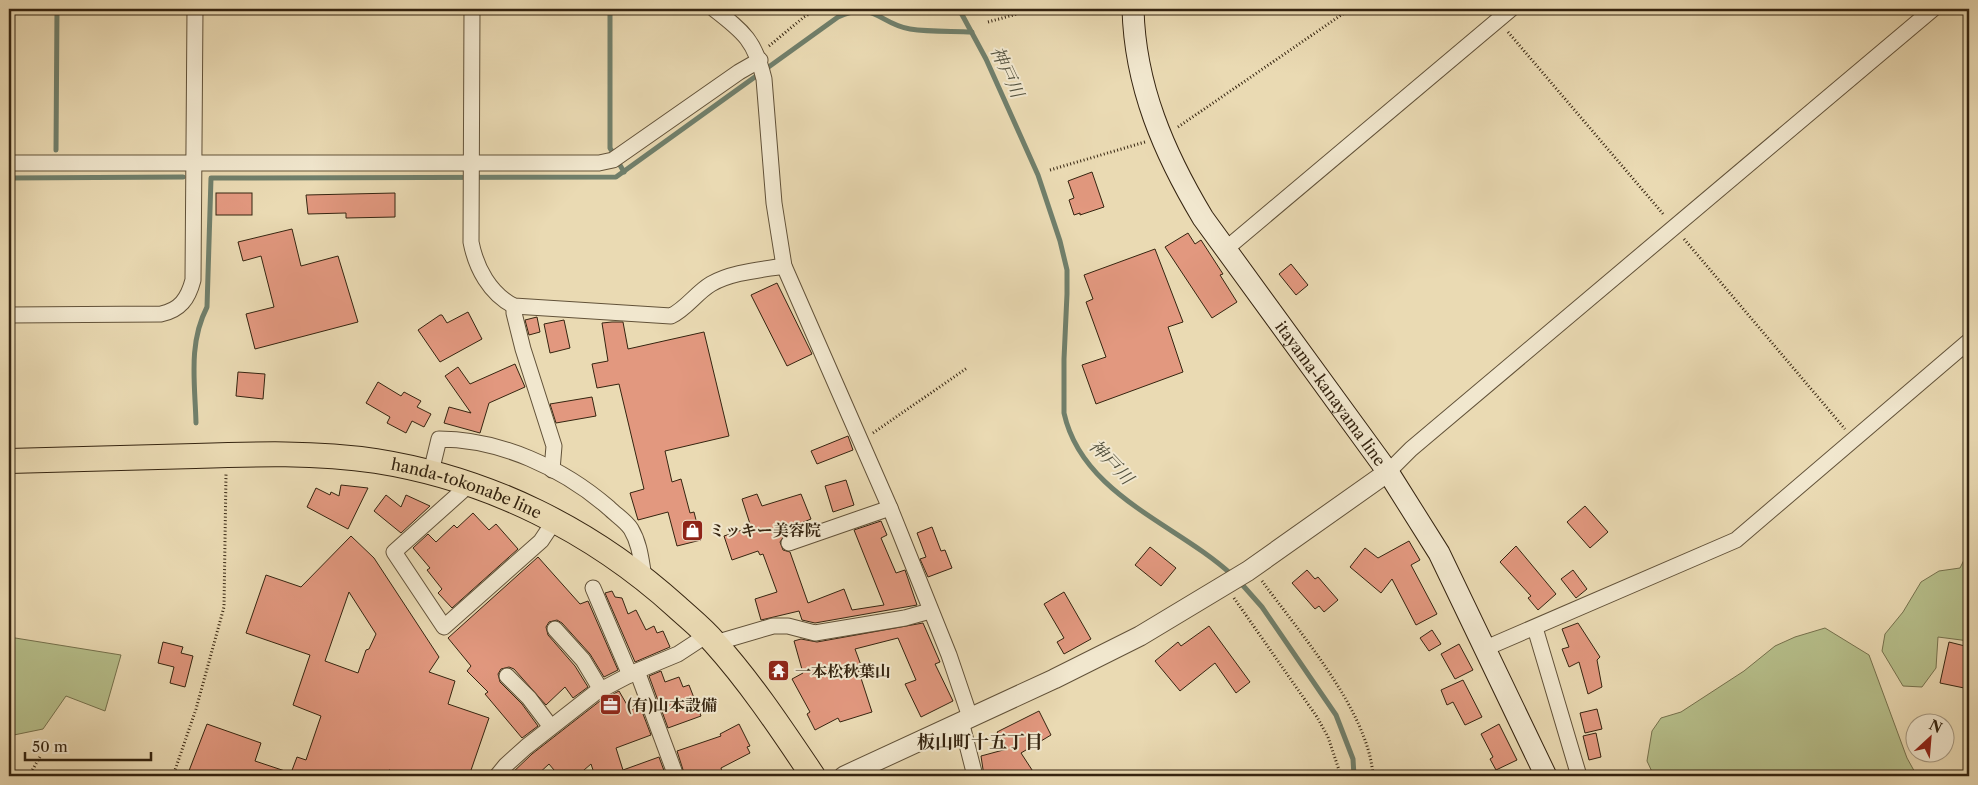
<svg xmlns="http://www.w3.org/2000/svg" width="1978" height="785" font-family="'Libre Caslon Text','Noto Serif JP',serif">
  <style>
    .green { fill: #b7c08c; stroke: #76724e }
    .lines { fill: none; stroke-linecap: round; stroke-linejoin: round }
    .stream { stroke: #707f6b; stroke-width: 5 }
    .building { fill: #e2987f; stroke: #352410; fill-rule: evenodd }
    .minor-casing { stroke: #625239; stroke-width: 17 }
    .tertiary-casing { stroke: #625239; stroke-width: 21 }
    .secondary-casing { stroke: #352410; stroke-width: 23 }
    .primary-casing { stroke: #352410; stroke-width: 26 }
    .path { stroke: #352410; stroke-width: 3; stroke-dasharray: 1 2.5; stroke-linecap: butt }
    .minor { stroke: #f1e7ce; stroke-width: 15 }
    .tertiary { stroke: #f1e7ce; stroke-width: 19 }
    .secondary { stroke: #f1e7ce; stroke-width: 21 }
    .primary { stroke: #eadab3; stroke-width: 24 }
    .labels { text-anchor: middle; dominant-baseline: central; stroke-width: 4; stroke-linejoin: round; paint-order: stroke }
    .street-label { font-size: 16px; fill: #352410; stroke: #f1e7ce }
    .poi-label { font-size: 16px; font-weight: bold; fill: #352410; stroke: #f1e7ce; text-anchor: start }
    .water-label { font-size: 18px; font-style: italic; fill: #53513e; stroke: #f1e7ce }
    .neighbourhood-label { font-size: 18px; font-weight: bold; fill: #352410; stroke: #f1e7ce }
  </style>
  <rect width="100%" height="100%" fill="#eadab3"/>
  <filter id="stains"><feTurbulence type="fractalNoise" baseFrequency=".004" numOctaves="4"/><feColorMatrix values="0 0 0 0 .2 0 0 0 0 .09 0 0 0 0 .02 0 0 0 .5 -.17"/></filter>
  <radialGradient id="worn" r=".72"><stop offset=".6" stop-color="#630" stop-opacity="0"/><stop offset="1" stop-color="#630" stop-opacity=".3"/></radialGradient>
  <g class="green">
    <path d="M1969,550V641L1938,637L1936,668L1922,687L1903,686L1882,651L1885,634L1903,612L1921,582L1939,571L1960,568Z"/>
    <path d="M1825,628L1869,655L1907,758L1917,776H1654L1647,761L1652,731L1661,718L1681,712L1744,671L1775,646L1795,637Z"/>
    <path d="M9,637L121,655L105,711L66,696L43,729L9,736Z"/>
  </g>
  <g class="lines">
    <g class="stream">
      <path d="M610,9V148L624,172"/>
      <path d="M959,9L986,59L1038,175L1060,241L1067,270V294L1064,359V413C1082,495 1177,524 1232,575"/>
      <path d="M56,150L57,9"/>
      <path d="M9,178L183,177"/>
      <path d="M196,423C195,383 188,344 207,307L211,178L616,177L838,17C875,0 879,24 910,29C930,32 951,31 972,32"/>
      <path d="M1239,581L1262,607L1336,715L1353,759L1354,776"/>
    </g>
  </g>
  <g class="building">
    <path d="M1092,172L1104,207L1080,215V213L1074,215L1069,200L1074,198L1068,181Z"/>
    <rect x="216" y="193" width="36" height="22"/>
    <path d="M395,193V217L346,218V213L308,214L306,195Z"/>
    <path d="M292,229L301,266L338,256L358,322L255,349L246,314L274,307L261,256L243,261L238,242Z"/>
    <path d="M1188,233L1195,244L1201,240L1223,274L1220,275L1237,302L1212,318L1165,247Z"/>
    <path d="M1155,249L1183,322L1168,327L1183,372L1096,404L1082,365L1106,357L1086,302L1093,299L1084,275Z"/>
    <path d="M1291,264L1308,285L1296,295L1279,274Z"/>
    <path d="M777,283L812,354L787,366L751,295Z"/>
    <path d="M468,312L482,339L440,362L418,330L440,315H442L447,323Z"/>
    <path d="M537,317L540,332L529,335L525,320Z"/>
    <path d="M564,320L570,348L550,353L544,324Z"/>
    <path d="M612,322H623L628,349L704,332L729,436L665,451L672,482L681,479L690,513L694,512L701,540L677,546L668,512L638,520L630,493L644,489L619,384L597,388L592,364L608,361L602,323Z"/>
    <path d="M515,364L525,387L489,403L480,433L444,423L449,407L471,413L445,376L458,367L470,384Z"/>
    <path d="M238,372L265,374L263,399L236,396Z"/>
    <path d="M378,382L401,396L404,392L421,401L417,407L431,414L424,427L412,421L406,433L387,423L390,417L366,403Z"/>
    <path d="M592,397L596,416L556,423L550,404Z"/>
    <path d="M848,436L853,450L817,464L811,451Z"/>
    <path d="M846,480L854,505L833,512L825,486Z"/>
    <path d="M341,485L368,488L348,529L307,507L316,488L330,495L331,492L339,496Z"/>
    <path d="M757,494L762,506L801,494L811,519L782,531L784,536L780,542L783,550L790,552L808,603L844,589L852,610L884,605L854,530L881,521L887,535L881,538L896,573L905,570L917,605L815,623L802,620L799,611L761,620L755,599L777,592L763,554L760,555L758,551L732,560L724,536L751,527L742,499Z"/>
    <path d="M386,495L401,507L406,495L430,506L401,533L374,511Z"/>
    <path d="M1585,506L1608,532L1590,548L1567,522Z"/>
    <path d="M473,513L489,530L496,524L518,549L452,608L438,593L442,589L427,570L430,568L413,548L428,534L436,542L454,525L457,528Z"/>
    <path d="M932,527L941,551L945,550L952,568L928,577L920,559L926,557L917,533Z"/>
    <path d="M351,536L374,558L439,657L429,672L455,681L448,704L489,718L469,776H408L389,770L387,776H187L207,724L261,743L255,761L291,773L297,757L306,760L321,716L293,705L310,655L246,633L266,575L301,587ZM349,592L376,634L369,649L366,650L358,673L325,661Z"/>
    <path d="M1409,541L1420,560L1411,565L1437,614L1416,625L1392,579L1381,593L1350,567L1365,548L1378,558Z"/>
    <path d="M1516,546L1556,594L1538,610L1528,598L1531,596L1500,562Z"/>
    <path d="M1150,547L1176,568L1161,586L1135,565Z"/>
    <path d="M538,557L580,604L588,601L618,670L604,677L590,654L562,623L557,620L549,622L546,627L548,635L575,666L588,687L573,698L565,687L546,705L514,669L509,667L501,669L498,674L500,682L522,704L538,726L522,738L485,694L488,692L467,671L471,666L448,638Z"/>
    <path d="M1307,570L1315,579L1318,577L1338,600L1324,612L1319,606L1315,609L1292,583Z"/>
    <path d="M1573,570L1587,589L1576,598L1561,579Z"/>
    <path d="M612,591L615,597L622,598L628,614L636,610L646,630L654,626L657,633L663,631L670,647L635,662L605,593Z"/>
    <path d="M1064,592L1091,639L1064,654L1057,642L1064,638L1044,604Z"/>
    <path d="M923,623L940,662L935,664L953,701L921,717L905,684L916,680L898,638L855,649L862,668L858,669L872,712L840,722L838,718L815,730L807,714L810,712L792,679L803,673L794,641L801,639L817,642Z"/>
    <path d="M1578,623L1600,657L1597,660L1602,687L1588,694L1579,662L1569,667L1562,649L1569,647L1562,629Z"/>
    <path d="M1209,626L1250,682L1236,693L1215,663L1180,691L1155,661L1178,642L1181,646Z"/>
    <path d="M1432,630L1441,644L1429,651L1420,638Z"/>
    <path d="M163,642L183,647L181,653L193,656L185,687L170,683L174,667L158,663Z"/>
    <path d="M1949,642L1969,647V689L1940,683Z"/>
    <path d="M1459,644L1473,670L1455,679L1441,654Z"/>
    <path d="M661,671L665,682L679,677L683,687L689,685L701,716L668,728L649,676Z"/>
    <path d="M1463,680L1482,717L1465,725L1453,702L1447,705L1441,690Z"/>
    <path d="M619,691L630,710L640,706L651,735L616,748L623,770L659,757L666,776H595L591,764L577,776H559L549,764L536,776H509L532,754L600,701Z"/>
    <path d="M1597,709L1602,729L1585,733L1580,713Z"/>
    <path d="M1039,711L1051,735L1021,753L1036,776H984L981,756L1007,749L997,732Z"/>
    <path d="M739,724L750,746L747,747L750,753L721,768L723,776H685L677,751L721,736L720,734Z"/>
    <path d="M1499,724L1517,760L1496,770L1490,759L1493,757L1481,734Z"/>
    <path d="M1596,733L1601,757L1589,760L1583,736Z"/>
  </g>
  <g class="lines">
    <defs>
      <g id="minor">
        <path d="M472,9L471,242C476,268 490,294 514,306L671,316C687,308 696,293 711,284C732,272 760,270 784,266"/>
        <path d="M714,9C744,32 755,41 764,79L774,203L784,266L890,508L949,655L970,717"/>
        <path d="M9,163H599L613,160L739,72L760,60"/>
        <path d="M1227,248L1511,9"/>
        <path d="M514,306V313L523,349L554,446L552,470"/>
        <path d="M9,315L161,314C180,310 188,299 193,280L195,9"/>
        <path d="M431,472L439,439C500,439 563,468 609,508C616,515 626,521 631,529C640,544 641,560 644,577"/>
        <path d="M1388,472L1411,449L1933,9"/>
        <path d="M470,484L394,552L444,627L541,541L555,520"/>
        <path d="M789,543L890,508"/>
        <path d="M593,588L630,675"/>
        <path d="M1535,628L1579,776"/>
        <path d="M555,629L583,660L601,690"/>
        <path d="M715,643L773,626H788L815,633L905,618L930,611"/>
        <path d="M1486,648L1736,540L1969,341"/>
        <path d="M637,671L676,776"/>
        <path d="M507,676L529,698L551,727"/>
        <path d="M961,721L975,776"/>
        <path d="M497,776L506,765L526,747L595,693L637,671L678,654L707,635"/>
      </g>
      <path id="tertiary" d="M844,776L1054,679L1140,636L1248,571L1388,472"/>
      <g id="secondary">
        <path id="s1" d="M1133,9C1135,86 1164,153 1203,218L1388,472L1439,553L1546,776"/>
      </g>
      <g id="primary">
        <path id="s2" d="M9,461C71,459 133,458 195,456C255,454 316,452 376,461C489,479 592,530 677,607C689,618 703,629 714,642C751,683 782,730 813,776"/>
      </g>
    </defs>
    <use href="#minor" class="minor-casing"/>
    <use href="#tertiary" class="tertiary-casing"/>
    <use href="#secondary" class="secondary-casing"/>
    <use href="#primary" class="primary-casing"/>
    <g class="path">
      <path d="M988,22L1035,9"/>
      <path d="M1508,32L1664,215"/>
      <path d="M769,46L804,17L818,9"/>
      <path d="M1178,127L1350,9"/>
      <path d="M1050,170L1145,142"/>
      <path d="M1684,239L1845,429"/>
      <path d="M873,433L967,368"/>
      <path d="M1262,581C1300,633 1369,712 1373,776"/>
      <path d="M1234,598L1317,717L1328,737L1341,776"/>
      <path d="M29,776L41,755"/>
      <path d="M173,776L196,709L224,607L226,474"/>
    </g>
    <use href="#minor" class="minor"/>
    <use href="#tertiary" class="tertiary"/>
    <use href="#secondary" class="secondary"/>
    <use href="#primary" class="primary"/>
  </g>
  <defs>
    <symbol id="shop-square" viewBox="-11 -11 22 22"><rect x="-9" y="-9" width="18" height="18" rx="4" fill="#8f2418" stroke="#f1e7ce"/><path d="M-5-2.5h2.3a2.7 3.5 0 0 1 5.4 0H5L5.5 6h-11ZM-1.5-2.5h3a1.5 2.3 0 0 0-3 0Z" fill="#fff"/></symbol>
    <symbol id="temple-square" viewBox="-11 -11 22 22"><rect x="-9" y="-9" width="18" height="18" rx="4" fill="#8f2418" stroke="#f1e7ce"/><path d="M0-6L5-2H3V0L6.5 2.5H4V6H1.5V3h-3V6H-4V2.5H-6.5L-3 0V-2H-5Z" fill="#fff"/></symbol>
    <symbol id="office-square" viewBox="-11 -11 22 22"><rect x="-9" y="-9" width="18" height="18" rx="4" fill="#8f2418" stroke="#f1e7ce"/><path d="M-6-3h4V-5.5h4V-3h4V5H-6ZM-1-4.5V-3h2v-1.5ZM-6 0V1H6V0Z" fill="#fff"/></symbol>
  </defs>
  <g fill-rule="evenodd">
    <use href="#shop-square" x="680" y="518" width="25" height="25"/>
    <use href="#temple-square" x="766" y="658" width="25" height="25"/>
    <use href="#office-square" x="598" y="692" width="25" height="25"/>
  </g>
  <g class="labels">
    <g class="street-label">
      <text stroke="none"><textPath href="#s1" startOffset="440">itayama-kanayama line</textPath></text>
      <text stroke="none"><textPath href="#s2" startOffset="462">handa-tokonabe line</textPath></text>
    </g>
    <g class="poi-label">
      <text x="709" y="530">ミッキー美容院</text>
      <text x="795" y="671">一本松秋葉山</text>
      <text x="627" y="705">(有)山本設備</text>
    </g>
    <g class="water-label">
      <text transform="translate(1007 72) rotate(65)">神戸川</text>
      <text transform="translate(1111 462) rotate(46)">神戸川</text>
    </g>
    <g class="neighbourhood-label">
      <text x="980" y="742">板山町十五丁目</text>
    </g>
  </g>
  <rect width="1978" height="785" fill="none" stroke="#eadab3" stroke-width="30"/>
  <rect x="10" y="10" width="1958" height="765" fill="none" stroke="#352410" stroke-width="2.5"/>
  <rect x="15" y="15" width="1948" height="755" fill="none" stroke="#352410"/>
  <g transform="translate(1930 738) rotate(26)"><circle r="24" fill="#f1e7ce" stroke="#a69982"/>
  <path d="M0-4L9 19L0 12L-9 19Z" fill="#8f2418"/>
  <text y="-8" font-size="14" font-weight="bold" text-anchor="middle" fill="#352410">N</text>
  </g>
  <path d="M25 752v8h126v-8" fill="none" stroke="#352410" stroke-width="2.5"/>
  <text x="32" y="752" font-size="15" fill="#352410" stroke="#f1e7ce" stroke-width="4" paint-order="stroke">50 m</text>
  <rect width="100%" height="100%" filter="url(#stains)"/>
  <rect width="100%" height="100%" fill="url(#worn)"/>
</svg>
